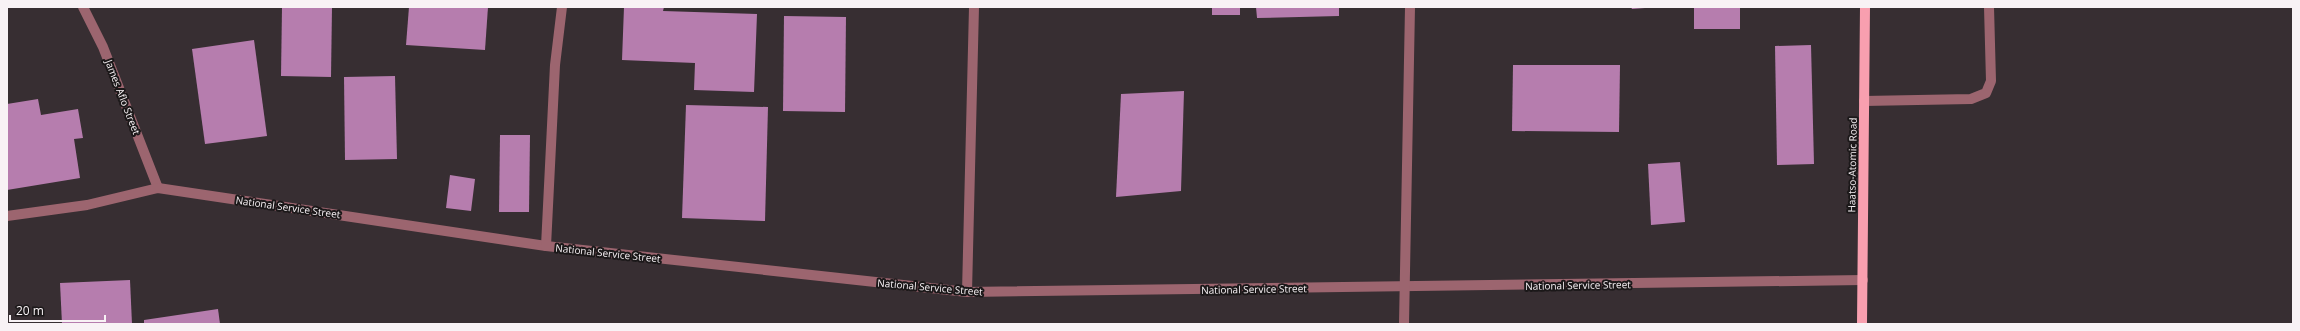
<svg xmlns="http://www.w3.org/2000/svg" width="2300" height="331" font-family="'Open Sans',sans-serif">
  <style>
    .building { fill: #b67dae }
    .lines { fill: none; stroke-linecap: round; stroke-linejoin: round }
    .minor { stroke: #9c656f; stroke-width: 10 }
    .major { stroke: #f89faf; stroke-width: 10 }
    .labels { text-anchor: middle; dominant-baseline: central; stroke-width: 4; stroke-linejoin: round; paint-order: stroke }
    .street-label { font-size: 10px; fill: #f8f2f5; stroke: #1b1819 }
  </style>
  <rect width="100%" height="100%" fill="#372e32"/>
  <g class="building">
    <path d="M282,7H332L331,77L281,76Z"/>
    <path d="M409,7H488L485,50L406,45Z"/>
    <path d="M624,7H664L663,11L757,14L754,92L694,90L695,63L622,60Z"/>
    <rect x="1212" y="7" width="28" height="8"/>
    <path d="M1256,7H1339V16L1257,18Z"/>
    <path d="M1631,7H1645V8L1632,9Z"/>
    <rect x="1694" y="7" width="46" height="22"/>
    <path d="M784,16L846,17L845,112L783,111Z"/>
    <path d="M254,40L267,136L205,144L192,49Z"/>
    <path d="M1811,45L1814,164L1777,165L1775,46Z"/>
    <path d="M1513,65H1620L1619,132L1512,131Z"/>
    <path d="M395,76L397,159L345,160L344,77Z"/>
    <path d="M1184,91L1181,191L1116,197L1121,94Z"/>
    <path d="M38,99L41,115L78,109L83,138L74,139L80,178L7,190V104Z"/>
    <path d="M686,105L768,107L765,221L682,218Z"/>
    <path d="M500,135H530L529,212H499Z"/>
    <path d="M1680,162L1685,222L1651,225L1648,164Z"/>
    <path d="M450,175L475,179L471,211L446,208Z"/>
    <path d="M130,280L132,324H62L60,283Z"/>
    <path d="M218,309L220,324H144V320Z"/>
  </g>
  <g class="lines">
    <g class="minor">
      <path d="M83,7L103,47L158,188"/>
      <path d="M1864,101L1971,99L1986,93L1991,81L1989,7"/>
      <path d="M7,216L87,205L158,188L546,246L967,292L1863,280"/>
      <path d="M546,246L555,65L562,7"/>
      <path d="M967,292L974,7"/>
      <path d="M1404,324L1410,7"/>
    </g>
    <path class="major" d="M1862,324L1865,7"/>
  </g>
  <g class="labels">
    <g class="street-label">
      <text transform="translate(123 97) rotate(69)">James Aflo Street</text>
      <text transform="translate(1852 165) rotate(-89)">Haatso-Atomic Road</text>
      <text transform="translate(288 207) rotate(8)">National Service Street</text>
      <text transform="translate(608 253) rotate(6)">National Service Street</text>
      <text transform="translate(1578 285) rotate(-1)">National Service Street</text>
      <text transform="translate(930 287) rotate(5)">National Service Street</text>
      <text transform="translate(1254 289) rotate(-1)">National Service Street</text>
    </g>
  </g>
  <rect width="2300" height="331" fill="none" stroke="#f8f2f5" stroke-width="16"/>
  <path d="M10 315v6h95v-6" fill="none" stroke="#f8f2f5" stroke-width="2"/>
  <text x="16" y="315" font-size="12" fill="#f8f2f5" stroke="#1b1819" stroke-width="3" paint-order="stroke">20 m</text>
</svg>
